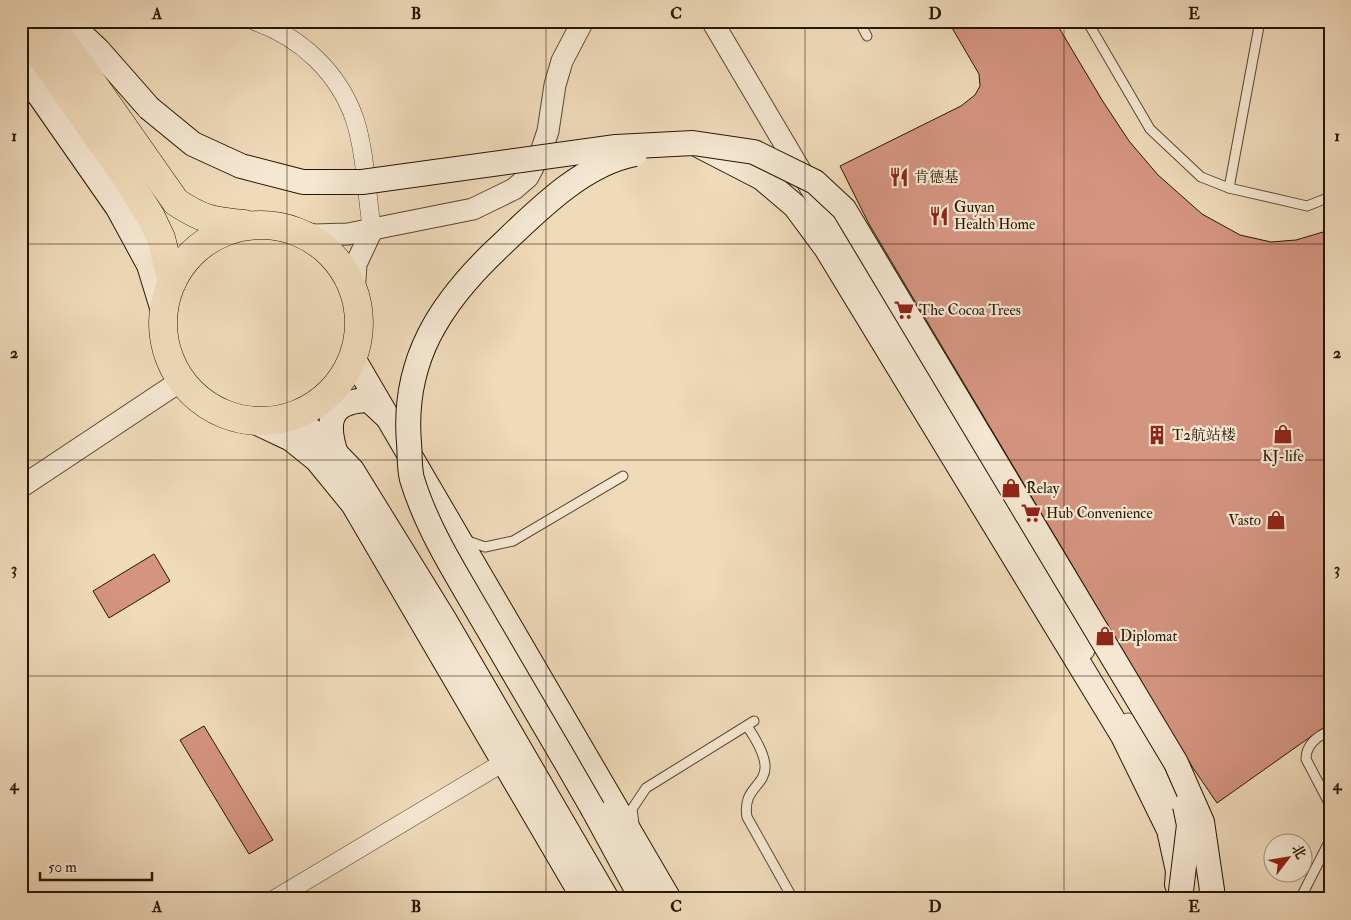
<svg xmlns="http://www.w3.org/2000/svg" width="1351" height="920" font-family="'IM FELL Double Pica','Noto Serif SC',serif">
  <style>
    .building { fill: #d49480; stroke: #281601 }
    .lines { fill: none; stroke-linecap: round; stroke-linejoin: round }
    .service-casing { stroke: #5a472f; stroke-width: 11 }
    .minor-casing { stroke: #5a472f; stroke-width: 19 }
    .tertiary-casing { stroke: #5a472f; stroke-width: 23 }
    .secondary-casing { stroke: #281601; stroke-width: 26 }
    .primary-casing { stroke: #281601; stroke-width: 29 }
    .service { stroke: #f5e7d2; stroke-width: 9 }
    .minor { stroke: #f5e7d2; stroke-width: 18 }
    .tertiary { stroke: #f5e7d2; stroke-width: 21 }
    .secondary { stroke: #f5e7d2; stroke-width: 24 }
    .primary { stroke: #efdaba; stroke-width: 28 }
    .secondary-bridge-casing { stroke: #281601; stroke-width: 26; stroke-linecap: butt }
    .secondary-bridge { stroke: #f5e7d2; stroke-width: 24 }
    .grid { fill: none; stroke: #281601; stroke-width: 1; stroke-opacity: 0.55 }
    .labels { text-anchor: middle; dominant-baseline: central; stroke-width: 4.5; stroke-linejoin: round; paint-order: stroke }
    .poi-label { font-size: 15px; fill: #281601; stroke: #f5e7d2; text-anchor: start }
    .neatline { fill: none; stroke: #281601; stroke-width: 2 }
    .grid-label { font-size: 16px; text-anchor: middle; font-weight: bold; fill: #281601 }
  </style>
  <rect width="100%" height="100%" fill="#efdaba"/>
  <filter id="stains"><feTurbulence type="fractalNoise" baseFrequency=".004" numOctaves="4"/><feColorMatrix values="0 0 0 0 .2 0 0 0 0 .09 0 0 0 0 .02 0 0 0 .5 -.17"/></filter>
  <radialGradient id="worn" r=".72"><stop offset=".6" stop-color="#630" stop-opacity="0"/><stop offset="1" stop-color="#630" stop-opacity=".3"/></radialGradient>
  <g class="building">
    <path d="M948,21H1055L1102,100L1129,141L1158,175L1202,214L1240,235L1271,242L1296,240L1330,230V723L1217,803L1193,768L869,224L840,166L961,106L975,95L980,86L979,74Z"/>
    <path d="M154,554L170,581L109,618L93,591Z"/>
    <path d="M204,726L273,840L249,854L180,740Z"/>
  </g>
  <g class="lines">
    <defs>
      <g id="service">
        <path d="M859,21L867,36"/>
        <path d="M1087,21L1150,129L1201,177L1229,188L1307,206L1330,197"/>
        <path d="M1229,188L1260,21"/>
        <path d="M465,540L485,547L513,541L623,476"/>
        <path d="M747,726C791,791 740,775 747,817L793,899"/>
        <path d="M1330,731C1317,736 1306,745 1306,759L1330,805"/>
        <path d="M634,824L632,809L646,788L754,721"/>
        <path d="M1300,899L1330,840"/>
      </g>
      <g id="minor">
        <path d="M254,21C301,37 339,73 355,120C365,151 367,196 372,230"/>
        <path d="M275,899L504,762"/>
      </g>
      <g id="tertiary">
        <path d="M712,21L1084,650"/>
        <path d="M287,229L315,235L348,234L473,209L514,189L528,177L541,152L548,131L555,85L562,61L583,21"/>
        <path d="M354,294L356,264L372,230"/>
        <path d="M21,487L182,380"/>
        <path d="M1128,724L1149,760L1173,813"/>
      </g>
      <g id="secondary">
        <path d="M67,21L98,50L149,108"/>
        <path d="M21,69L118,208L149,265L164,314"/>
        <path d="M700,146L762,178L795,206L826,248L1123,736L1169,830L1178,871L1177,885"/>
        <path d="M353,358L669,899"/>
        <path d="M283,419L303,425L319,436L352,470L444,619L607,899"/>
        <path d="M253,421L291,439L317,460L353,504L584,899"/>
        <path d="M336,454C325,420 330,401 369,400L385,415"/>
        <path d="M593,809L642,899"/>
      </g>
      <g id="primary">
        <path d="M49,21L176,202C203,220 213,221 244,224"/>
        <path d="M21,27L128,180L151,217L161,238L172,282"/>
        <circle cx="261" cy="323" r="98"/>
      </g>
    </defs>
    <use href="#service" class="service-casing"/>
    <use href="#minor" class="minor-casing"/>
    <use href="#tertiary" class="tertiary-casing"/>
    <use href="#secondary" class="secondary-casing"/>
    <use href="#primary" class="primary-casing"/>
    <use href="#service" class="service"/>
    <use href="#minor" class="minor"/>
    <use href="#tertiary" class="tertiary"/>
    <use href="#secondary" class="secondary"/>
    <use href="#primary" class="primary"/>
    <defs>
      <g id="secondary-bridge">
        <path d="M149,108L193,144L241,166L303,182H362L616,147L693,143L754,152L815,182L844,209L1176,763L1202,822L1212,890L1210,899"/>
        <path d="M593,809C558,748 522,687 487,627C460,580 428,532 412,479C409,468 410,454 409,443C402,361 440,303 497,249C536,212 582,164 635,154"/>
        <path d="M1180,899L1189,825L1185,806"/>
      </g>
    </defs>
    <use href="#secondary-bridge" class="secondary-bridge-casing"/>
    <use href="#secondary-bridge" class="secondary-bridge"/>
  </g>
  <path class="grid" d="M287,21V899M546,21V899M805,21V899M1064,21V899M21,244H1330M21,460H1330M21,676H1330"/>
  <defs>
    <symbol id="restaurant-bare" viewBox="-9 -9 18 18"><path d="M-5-6h1v4h1v-4h1v4h1v-4h1v5L-1.5 .5V6h-2V.5L-5-1ZM5-6V6H3V1.5H1.5Q1.5-4 5-6Z" fill="#8f2418" stroke="#f5e7d2" stroke-width="2.5" paint-order="stroke"/></symbol>
    <symbol id="supermarket-bare" viewBox="-9 -9 18 18"><path d="M-6-5.5h2.5l.6 2H6L4.5 2H-2.5L-4.4-4H-6ZM-1.5 3.2a1.3 1.3 0 1 0 .1 0ZM3 3.2a1.3 1.3 0 1 0 .1 0Z" fill="#8f2418" stroke="#f5e7d2" stroke-width="2.5" paint-order="stroke"/></symbol>
    <symbol id="shop-bare" viewBox="-9 -9 18 18"><path d="M-5-2.5h2.3a2.7 3.5 0 0 1 5.4 0H5L5.5 6h-11ZM-1.5-2.5h3a1.5 2.3 0 0 0-3 0Z" fill="#8f2418" stroke="#f5e7d2" stroke-width="2.5" paint-order="stroke"/></symbol>
    <symbol id="building-bare" viewBox="-9 -9 18 18"><path d="M-4-6H4V6H1V3H-1V6H-4ZM-2.5-4.3h1.7v1.8h-1.7ZM.8-4.3h1.7v1.8H.8ZM-2.5-1h1.7V.8h-1.7ZM.8-1h1.7V.8H.8Z" fill="#8f2418" stroke="#f5e7d2" stroke-width="2.5" paint-order="stroke"/></symbol>
  </defs>
  <g fill-rule="evenodd">
    <use href="#restaurant-bare" x="885" y="163" width="28" height="28"/>
    <use href="#restaurant-bare" x="925" y="202" width="28" height="28"/>
    <use href="#supermarket-bare" x="890" y="296" width="28" height="28"/>
    <use href="#shop-bare" x="1269" y="420" width="28" height="28"/>
    <use href="#building-bare" x="1143" y="421" width="28" height="28"/>
    <use href="#shop-bare" x="997" y="474" width="28" height="28"/>
    <use href="#supermarket-bare" x="1017" y="499" width="28" height="28"/>
    <use href="#shop-bare" x="1262" y="506" width="28" height="28"/>
    <use href="#shop-bare" x="1091" y="622" width="28" height="28"/>
  </g>
  <g class="labels">
    <g class="poi-label">
      <text x="914" y="177">肯德基</text>
      <text x="954" y="207">Guyan<tspan x="954" dy="17">Health Home</tspan></text>
      <text x="919" y="310">The Cocoa Trees</text>
      <text x="1172" y="435">T2航站楼</text>
      <text x="1283" y="456" text-anchor="middle">KJ-life</text>
      <text x="1026" y="488">Relay</text>
      <text x="1046" y="513">Hub Convenience</text>
      <text x="1261" y="520" text-anchor="end">Vasto</text>
      <text x="1120" y="636">Diplomat</text>
    </g>
  </g>
  <rect width="1351" height="920" fill="none" stroke="#efdaba" stroke-width="55"/>
  <g transform="translate(1288 858) rotate(59)"><circle r="24" fill="#f5e7d2" stroke="#a3937e"/>
  <path d="M0-4L9 19L0 12L-9 19Z" fill="#8f2418"/>
  <text y="-8" font-size="14" font-weight="bold" text-anchor="middle" fill="#281601">北</text>
  </g>
  <path d="M40 872v8h112v-8" fill="none" stroke="#281601" stroke-width="2.5"/>
  <text x="48" y="872" font-size="15" fill="#281601" stroke="#f5e7d2" stroke-width="4" paint-order="stroke">50 m</text>
  <rect x="28" y="28" width="1296" height="864" class="neatline"/>
  <g class="grid-label">
    <text x="157" y="19">A</text>
    <text x="416" y="19">B</text>
    <text x="676" y="19">C</text>
    <text x="935" y="19">D</text>
    <text x="1194" y="19">E</text>
    <text x="14" y="141">1</text>
    <text x="1337" y="141">1</text>
    <text x="14" y="358">2</text>
    <text x="1337" y="358">2</text>
    <text x="14" y="574">3</text>
    <text x="1337" y="574">3</text>
    <text x="14" y="790">4</text>
    <text x="1337" y="790">4</text>
    <text x="157" y="912">A</text>
    <text x="416" y="912">B</text>
    <text x="676" y="912">C</text>
    <text x="935" y="912">D</text>
    <text x="1194" y="912">E</text>
  </g>
  <rect width="100%" height="100%" filter="url(#stains)"/>
  <rect width="100%" height="100%" fill="url(#worn)"/>
</svg>
